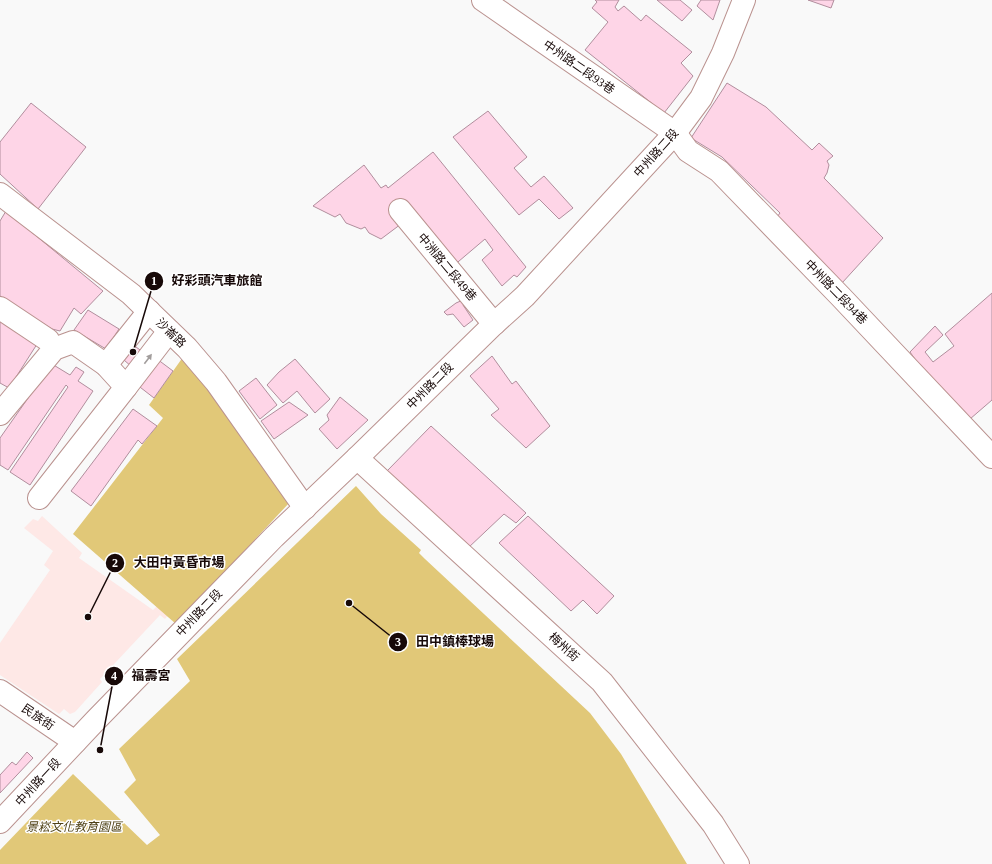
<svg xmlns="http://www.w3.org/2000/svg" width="992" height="864" font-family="'Times New Roman','Noto Sans TC',serif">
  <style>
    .built { fill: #fee8e6 }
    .green { fill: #e1c878 }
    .building { fill: #fed5e7; stroke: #b18e9d }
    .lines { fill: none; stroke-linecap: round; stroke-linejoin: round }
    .minor-casing { stroke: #ba928f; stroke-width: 24 }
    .minor { stroke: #fff; stroke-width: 22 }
    .oneway { fill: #a29d9c }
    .labels { text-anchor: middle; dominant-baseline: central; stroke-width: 3; stroke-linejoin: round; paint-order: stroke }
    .street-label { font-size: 12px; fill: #170908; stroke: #fff }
    .park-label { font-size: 12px; font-style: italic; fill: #4f4216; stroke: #fff }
    .leader { fill: none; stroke: #170908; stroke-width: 1.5 }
    .callout-dot { fill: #170908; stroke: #fff; stroke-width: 1.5 }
    .mark-label { font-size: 12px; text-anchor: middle; font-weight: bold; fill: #fff }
    .callout-label { font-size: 13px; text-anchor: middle; font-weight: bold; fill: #170908; stroke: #fff; stroke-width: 3; stroke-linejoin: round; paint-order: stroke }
  </style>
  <rect width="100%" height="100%" fill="#f9f9f9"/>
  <path class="built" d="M42,516L82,553L79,558L153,610L167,596L177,604L165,619L160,615L100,679L102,682L75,712L70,714L64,709L59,714L0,675V643L50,570L44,565L53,551L24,528L33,519L38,521Z"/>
  <g class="green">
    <path d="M183,357L204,380L290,502L176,624L73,534L163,418L149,405Z"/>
    <path d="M356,486L381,514L421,550L419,553L425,559L590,713L621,754L687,864H0V850L73,774L147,845L160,835L124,792L136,780L119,749L190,681L177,659Z"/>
  </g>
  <g class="building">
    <path d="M595,0H619L615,7L618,11L624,6L641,21L646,15L692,52L681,63L693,76L664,113L585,50L608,22L592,8L597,2Z"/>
    <path d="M657,0H680L692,10L682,21Z"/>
    <path d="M701,0H720L713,20L697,6Z"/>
    <path d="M808,0H834L831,8Z"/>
    <path d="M727,83L766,107L812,150L819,143L833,156L827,161L829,165L827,173L824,178L883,238L842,283L777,217L780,213L722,157L691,138Z"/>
    <path d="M31,103L86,147L38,209L0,174V142Z"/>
    <path d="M488,111L527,157L514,168L531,187L544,176L573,208L559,219L539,199L519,215L453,137Z"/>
    <path d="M433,152L526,267L517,277L514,275L502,286L482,260L493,250L485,239L452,267L405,221L381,239L369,233L365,227L361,229L346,223L340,214L335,217L313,206L364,165L381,188L386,185L388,188Z"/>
    <path d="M6,211L103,291L81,314L74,308L60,331L52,329L0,296V221Z"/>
    <path d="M992,293V400L970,419L915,364L917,362L910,352L935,326L943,335L925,352L933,362L954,346L945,334Z"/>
    <path d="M463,300L466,304L463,305L473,320L464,327L453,314L447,315L444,312L456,303Z"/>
    <path d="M88,310L119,329L106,349L74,330Z"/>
    <path d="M0,316L39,341L9,388L0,383Z"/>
    <path d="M136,347L143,352L149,353L173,371L154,398L136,384L132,367L124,360L125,352L128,349Z"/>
    <path d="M492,356L512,384L516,381L550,426L526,448L491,415L499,409L470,376Z"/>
    <path d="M295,359L330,399L315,413L297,391L283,403L267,385L279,372Z"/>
    <path d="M52,364L70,375L76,367L84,372L78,381L93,391L30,485L10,472L68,387L66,385L8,470L0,465V438Z"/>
    <path d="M256,378L277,405L260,419L239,391Z"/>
    <path d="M340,397L368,420L337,449L319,429L329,420L327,415Z"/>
    <path d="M289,402L308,415L274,439L261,421Z"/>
    <path d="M133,409L157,426L142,444L138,440L91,506L71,491Z"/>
    <path d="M431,426L526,513L516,523L504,514L468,548L387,471Z"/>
    <path d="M528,516L614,596L597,614L583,600L571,611L499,543Z"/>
    <path d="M27,752L33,758L0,793V775L12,762L16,765Z"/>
  </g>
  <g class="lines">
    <defs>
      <g id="minor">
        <path d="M483,0L675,133L688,151L719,171L841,297L992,457"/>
        <path d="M0,194L131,294L187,348L216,382L305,508"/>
        <path d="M400,210L494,324"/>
        <path d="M0,308L48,340"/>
        <path d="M106,365L149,311"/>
        <path d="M126,387L169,331"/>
        <path d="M0,414L54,349L73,342L106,365L126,387L39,498"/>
        <path d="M357,458L602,682L713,824L738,864"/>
        <path d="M0,691L75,742"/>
        <path d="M0,822L95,721L274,537L357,458L494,324L525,296L675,133L701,98L723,53L744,0"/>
      </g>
    </defs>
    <use href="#minor" class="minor-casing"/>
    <use href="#minor" class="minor"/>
  </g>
  <defs><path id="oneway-solid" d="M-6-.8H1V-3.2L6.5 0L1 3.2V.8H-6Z"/></defs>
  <use class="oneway" href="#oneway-solid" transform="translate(148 359) rotate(-53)"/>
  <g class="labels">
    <g class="street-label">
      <text transform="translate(579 67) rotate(35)">中州路二段93巷</text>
      <text transform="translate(656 153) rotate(-48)">中州路二段</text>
      <text transform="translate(447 267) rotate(50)">中洲路二段49巷</text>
      <text transform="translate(836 292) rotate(46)">中州路二段94巷</text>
      <text transform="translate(171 333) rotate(44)">沙崙路</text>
      <text transform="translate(430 386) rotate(-45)">中州路二段</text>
      <text transform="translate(199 613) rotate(-46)">中州路二段</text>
      <text transform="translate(564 647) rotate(42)">梅州街</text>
      <text transform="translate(38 717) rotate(34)">民族街</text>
      <text transform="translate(38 782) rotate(-47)">中州路一段</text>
    </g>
    <g class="park-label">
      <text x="74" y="827">景崧文化教育園區</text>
    </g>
  </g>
  <path class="leader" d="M133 352L154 281M88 617L115 563M349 603L398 642M100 750L114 676"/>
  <g class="callout-dot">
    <circle cx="133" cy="352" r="4"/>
    <circle cx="88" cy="617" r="4"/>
    <circle cx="349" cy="603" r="4"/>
    <circle cx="100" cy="750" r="4"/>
    <circle cx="154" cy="281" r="10"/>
    <circle cx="115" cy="563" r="10"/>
    <circle cx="398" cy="642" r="10"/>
    <circle cx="114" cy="676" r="10"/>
  </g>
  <g class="mark-label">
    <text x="154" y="285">1</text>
    <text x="115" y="567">2</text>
    <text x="398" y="646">3</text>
    <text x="114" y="680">4</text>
  </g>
  <g class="callout-label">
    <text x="217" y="285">好彩頭汽車旅館</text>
    <text x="179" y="567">大田中黃昏市場</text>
    <text x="455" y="646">田中鎮棒球場</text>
    <text x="151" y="680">福壽宮</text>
  </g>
</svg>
